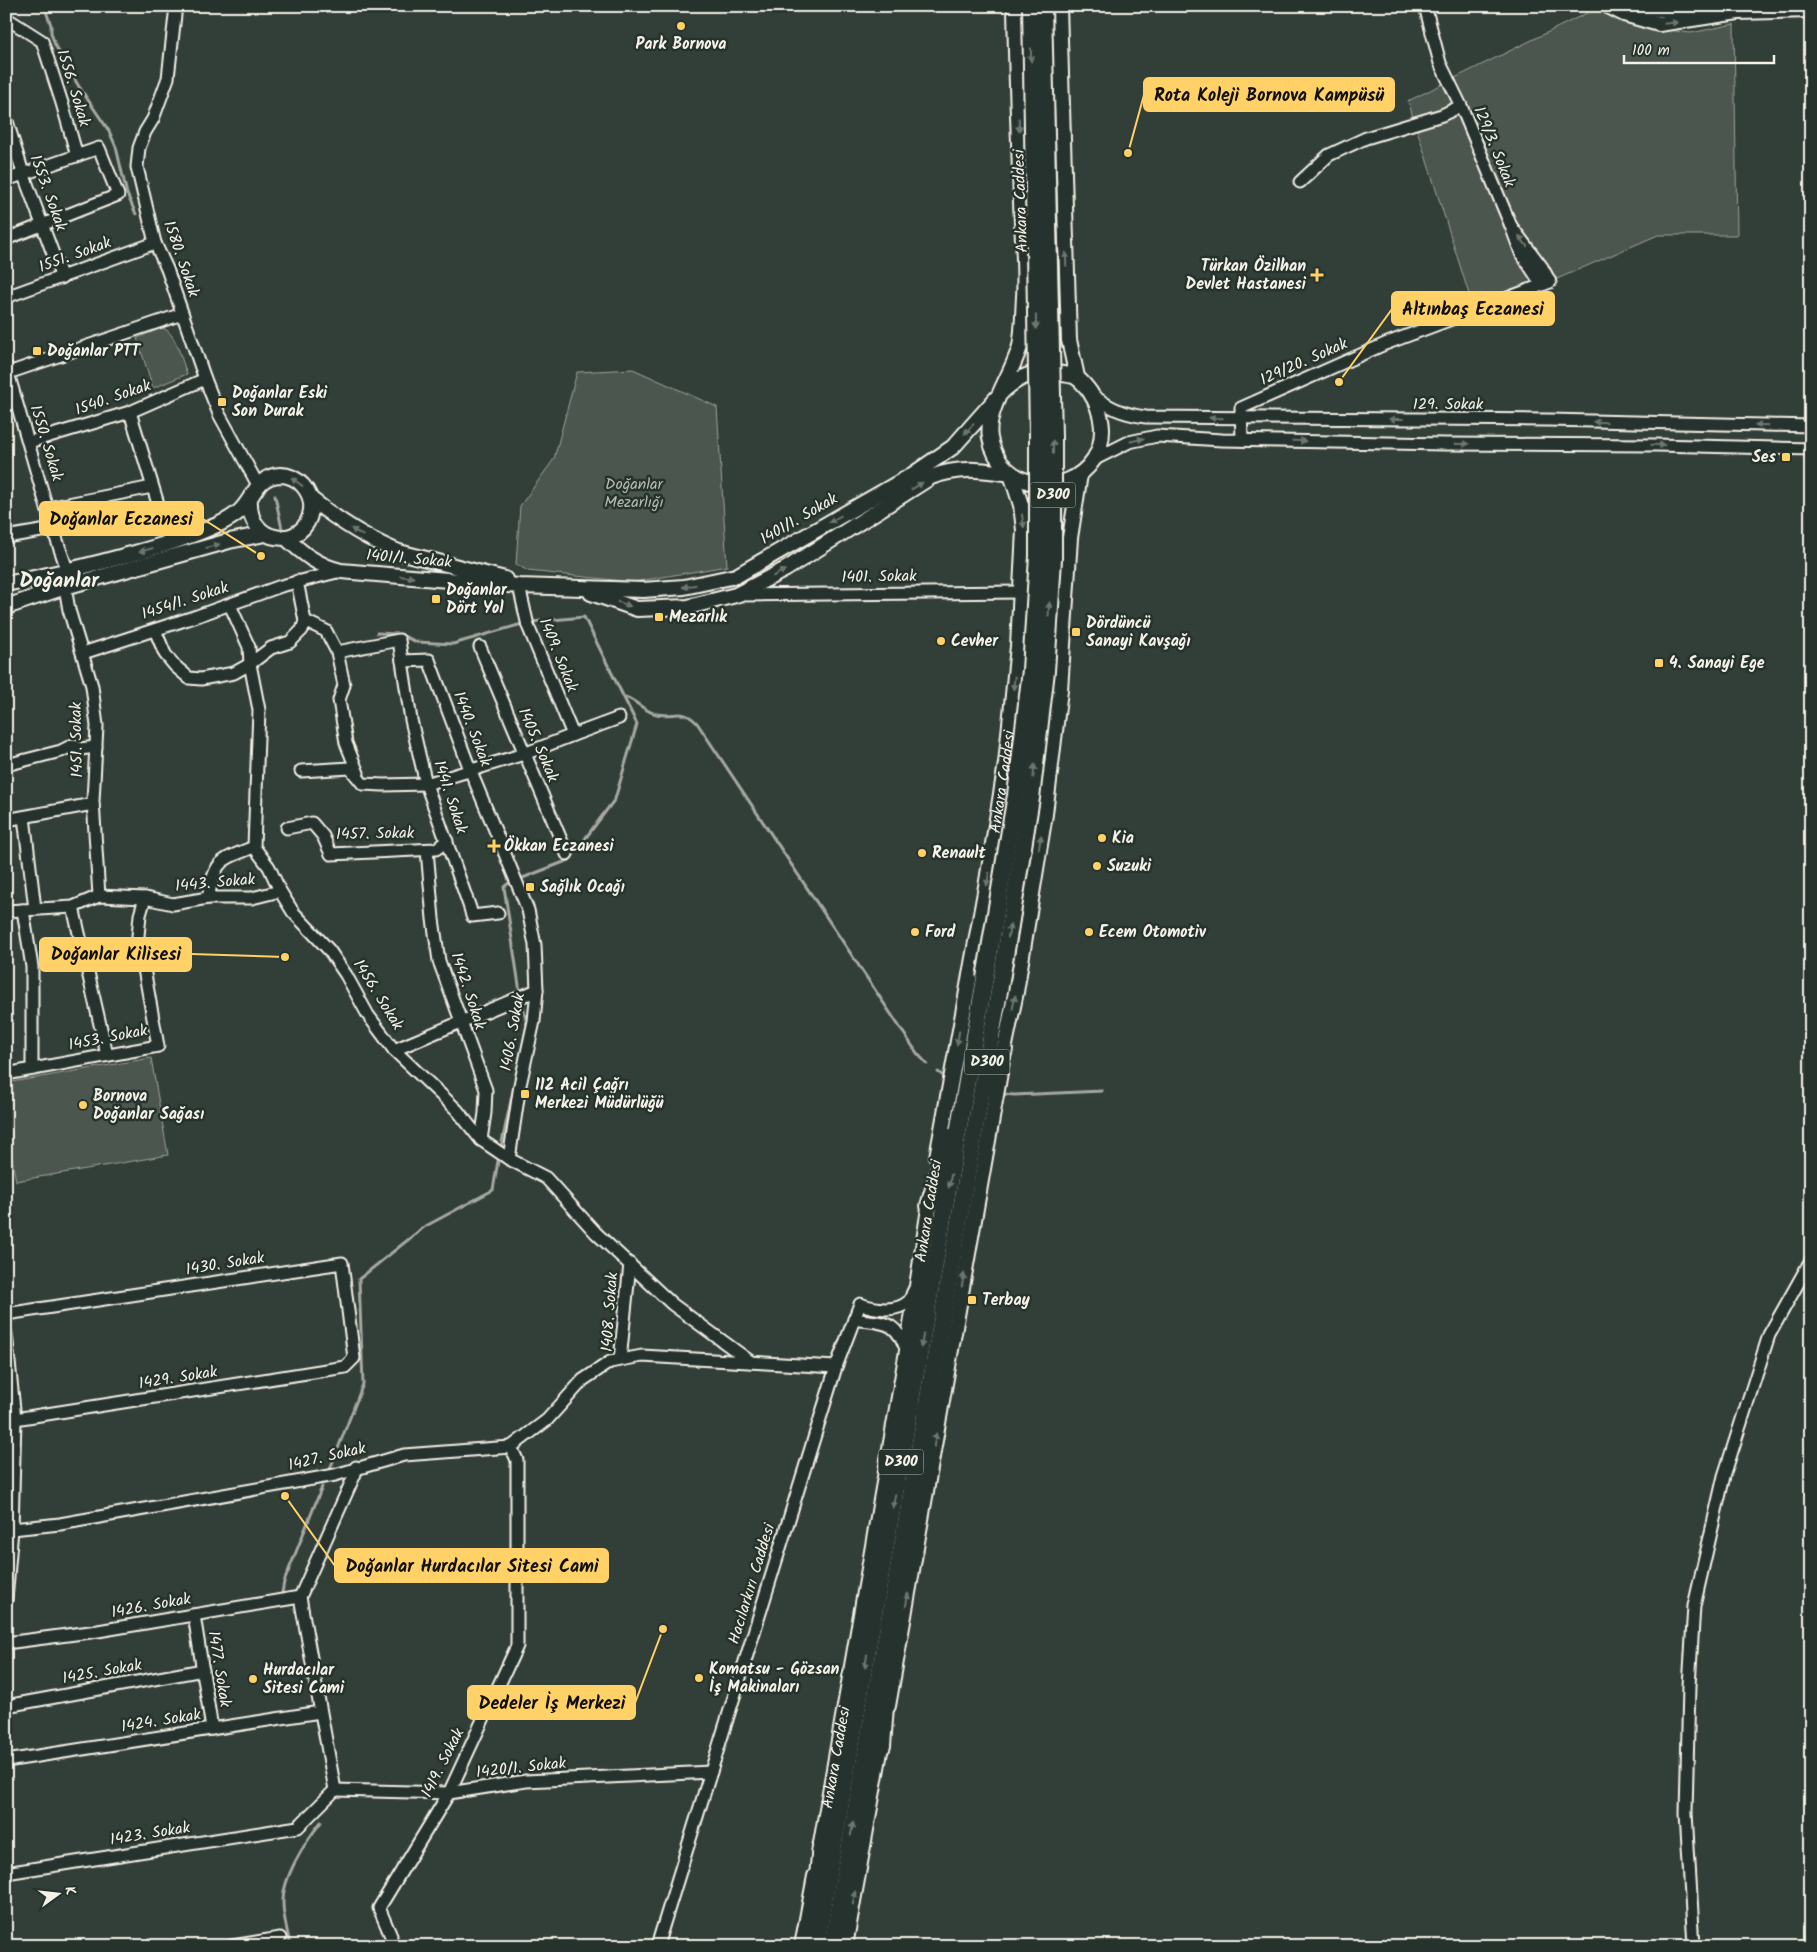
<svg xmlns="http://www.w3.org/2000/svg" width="1817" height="1952" font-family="Kalam,sans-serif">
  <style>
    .green { fill: #4c564f; stroke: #a0a49c }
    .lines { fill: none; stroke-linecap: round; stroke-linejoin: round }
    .stream { stroke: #a6a9a1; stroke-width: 3 }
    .minor-casing { stroke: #f4f1e8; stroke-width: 15 }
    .major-casing { stroke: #f4f1e8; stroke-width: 18 }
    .highway-casing { stroke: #f4f1e8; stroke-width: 20 }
    .minor { stroke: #26332d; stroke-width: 11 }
    .major { stroke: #26332d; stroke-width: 14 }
    .highway { stroke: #26332d; stroke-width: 16 }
    .highway-bridge-casing { stroke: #f4f1e8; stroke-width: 20; stroke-linecap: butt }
    .highway-bridge { stroke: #26332d; stroke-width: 16 }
    .oneway { fill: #6e766e }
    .poi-dot { fill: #ffd166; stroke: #26332d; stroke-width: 2 }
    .labels { text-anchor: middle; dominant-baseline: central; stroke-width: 5; stroke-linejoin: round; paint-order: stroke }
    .shield { fill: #26332d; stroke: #b6b8b0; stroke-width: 1 }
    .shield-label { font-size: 15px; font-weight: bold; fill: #f4f1e8 }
    .poi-label { font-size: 16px; font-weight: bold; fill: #f4f1e8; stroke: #26332d; text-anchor: start }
    .street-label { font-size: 16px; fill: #f4f1e8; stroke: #26332d }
    .park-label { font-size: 16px; fill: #b9bbb2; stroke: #26332d }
    .district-label { font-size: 21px; font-weight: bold; fill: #f4f1e8; stroke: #26332d }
    .leader { fill: none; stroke: #ffd166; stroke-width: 2 }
    .callout-dot { fill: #ffd166; stroke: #26332d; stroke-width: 2 }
    .callout { fill: #ffd166; stroke: #ffd166; stroke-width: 2 }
    .callout-label { font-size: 18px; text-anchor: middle; font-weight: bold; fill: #111 }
  </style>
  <rect width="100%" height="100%" fill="#323e38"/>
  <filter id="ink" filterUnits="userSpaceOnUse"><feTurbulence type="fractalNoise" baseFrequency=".02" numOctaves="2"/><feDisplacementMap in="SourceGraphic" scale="10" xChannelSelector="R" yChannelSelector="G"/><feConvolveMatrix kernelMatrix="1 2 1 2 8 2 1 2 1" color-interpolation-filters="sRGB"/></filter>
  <g filter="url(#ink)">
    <g class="green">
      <path d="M1597,8L1637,26L1691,33L1734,24L1737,235H1658L1550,282L1474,310L1408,101Z"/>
      <path d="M162,328C176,331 182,362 187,374L153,388L137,338Z"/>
      <path d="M633,369L717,407L727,566L633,582L528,571L516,564L520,506L554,459L577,372Z"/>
      <path d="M151,1058L168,1155L16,1181L6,1126V1083Z"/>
    </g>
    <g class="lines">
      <g class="stream">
        <path d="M44,6L51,25V33L55,45L78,85L109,131L116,147L127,194L136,214"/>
        <path d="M275,496L282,529"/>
        <path d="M377,633L398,634L417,642L453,644L522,624"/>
        <path d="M625,697C636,700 644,712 657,714C674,718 682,707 697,723L917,1053L927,1064"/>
        <path d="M520,879L569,860L615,799L637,724L584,617L531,622"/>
        <path d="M510,882L504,887L520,992"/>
        <path d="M938,1072L945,1077"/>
        <path d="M1004,1094L1014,1095L1102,1091"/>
        <path d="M501,1147L527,1025L522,1002"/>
        <path d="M330,1469L363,1384L359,1279L424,1227L493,1190L498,1161"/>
        <path d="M282,1593L284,1582L322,1487"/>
        <path d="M290,1946C288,1932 283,1917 283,1903C282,1878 306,1841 321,1822"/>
      </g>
      <defs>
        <g id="minor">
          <path d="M176,6L168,78L153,119L145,132L139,148L137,167L155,243L167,269L205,379L219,414L258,485"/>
          <path d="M1425,6L1440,63L1461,106"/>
          <path d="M6,18L42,41L62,103L77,156"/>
          <path d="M6,118L23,173L62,278"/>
          <path d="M6,180L99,148L118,195L6,239"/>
          <path d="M1300,182L1329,155L1366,138L1442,115L1461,106L1511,226"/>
          <path d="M6,297L155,243"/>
          <path d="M6,366L53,529L68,572L65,587L69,610L92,686L97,726L93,801L99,896"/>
          <path d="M8,373L182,314"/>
          <path d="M1091,394C1110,408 1122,414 1146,417L1549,420L1811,426"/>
          <path d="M130,412L170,543"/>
          <path d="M1242,440L1241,408L1385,344L1550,282L1542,267L1511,226L1521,253L1542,285"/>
          <path d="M29,442L130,412L205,379"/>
          <path d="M1093,460L1129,442L1157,436L1222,440L1445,444L1656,445L1811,449"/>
          <path d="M48,508L152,487"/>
          <path d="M6,537L53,529"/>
          <path d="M736,595L1021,592"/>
          <path d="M230,605L249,647L250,664L259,710L254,847L269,867L280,891L293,912L329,950L346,975L368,1015L394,1050L457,1110L481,1140L509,1159L546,1178L596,1233L672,1304L751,1362"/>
          <path d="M305,621L326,631L337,652L344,685L339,700L346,743L358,773"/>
          <path d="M155,630L165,654L175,666L189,678L201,679L234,673L250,664L271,648L290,642L302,630L305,621L297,581"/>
          <path d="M480,647L567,854"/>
          <path d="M337,652L399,640L402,661L429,660L471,772L528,910L535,945L537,990L534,1021L520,1085L509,1159"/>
          <path d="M83,653L197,616L281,586L341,571"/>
          <path d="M402,661L411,720L426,784L470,908L472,916L498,913"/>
          <path d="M573,735L619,718"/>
          <path d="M6,765L61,751L73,745L80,749L96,747"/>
          <path d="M301,771L350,768L363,784L383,785L426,784L524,754L573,735L528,626L519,586"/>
          <path d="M24,817L35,909"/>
          <path d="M6,820L93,804"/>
          <path d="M287,828L312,823L323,836L331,854L436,849L447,841"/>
          <path d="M427,850L433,919L439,961L486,1090L485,1113L481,1140"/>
          <path d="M208,898C216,859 219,861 254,847"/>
          <path d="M73,907L107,1055"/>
          <path d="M23,910L32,967V1069"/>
          <path d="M6,911L73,907L99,896L145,898L173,904L208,898H252L280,891"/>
          <path d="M394,1050L537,990"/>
          <path d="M6,1074L158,1046L138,936L140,915L145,898"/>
          <path d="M6,1314L342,1263L354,1358L345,1367L15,1419"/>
          <path d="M854,1319C885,1324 895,1319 907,1351"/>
          <path d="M6,1333L15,1419L12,1529L6,1601"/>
          <path d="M620,1360L630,1264"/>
          <path d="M6,1527L12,1529L60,1524L335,1475L404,1455L511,1447L547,1420L583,1380L610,1362L642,1356L836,1367"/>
          <path d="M194,1615L212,1729"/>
          <path d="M6,1643L98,1631L300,1597"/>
          <path d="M6,1706L203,1670"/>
          <path d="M6,1761L320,1712"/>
          <path d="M335,1790L449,1793L526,1781L711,1772"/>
          <path d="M335,1790L300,1597L355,1474L356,1467"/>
          <path d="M6,1873L298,1827L335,1790"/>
          <path d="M391,1936L379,1908L449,1793L517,1646V1460L511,1447"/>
          <path d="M232,1946L280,1938"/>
          <path d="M657,1946L836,1367L860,1304C874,1309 897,1313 909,1301C911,1299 912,1293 914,1290"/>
          <path d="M1694,1946L1686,1813L1689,1686L1694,1606L1724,1476L1769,1335L1811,1260"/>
        </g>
        <g id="major">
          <path d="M1059,6L1069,340L1077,377"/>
          <path d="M1608,6L1624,14L1659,24L1738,12L1811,10"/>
          <path d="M1645,6C1660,12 1676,9 1692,6"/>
          <path d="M311,499C339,521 366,539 399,552L505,579"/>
          <path d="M285,537C302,553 318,566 341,571L519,586L643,590L684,587L736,576L912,475L953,447L1001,393C1019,375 1039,368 1063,374C1067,375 1074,375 1077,378C1082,381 1086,387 1090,392C1103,412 1107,438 1094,459C1066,502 999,488 990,438C985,410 1013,373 1020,346C1023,331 1023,312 1024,297C1026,266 1022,233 1021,202C1019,137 1016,72 1015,6"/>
          <path d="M6,584C50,575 92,565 135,553C163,545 191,537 217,525C226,521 233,517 240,511C254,498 256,476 280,475C298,475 313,492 311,510C306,550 246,547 250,498"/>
          <path d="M591,593L637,609L688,607L736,595L786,569L931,477C960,466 981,470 1011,474"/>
          <path d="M6,607L65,587L229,541L265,534"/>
          <path id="s1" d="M937,1157L987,881L1006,763L1018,646L1024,530L1021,505L1011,474"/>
          <path d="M888,1706L1004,1050L1016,992L1045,814L1060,690L1070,538L1080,474"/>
          <path id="s2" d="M819,1855L907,1351L931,1195"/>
          <path d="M802,1946L815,1876"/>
          <path d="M845,1946L883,1735"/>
        </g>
        <g id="highway">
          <path d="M991,1089L1004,1050"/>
          <path d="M929,1206L949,1137"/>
          <path d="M882,1746L886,1693"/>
          <path d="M817,1886L821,1846"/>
          <path d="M816,1946L985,978"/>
          <path d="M832,1946L1001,980"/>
        </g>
      </defs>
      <use href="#minor" class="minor-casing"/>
      <use href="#major" class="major-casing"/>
      <use href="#highway" class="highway-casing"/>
      <use href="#minor" class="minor"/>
      <use href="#major" class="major"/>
      <use href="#highway" class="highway"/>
      <defs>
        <g id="highway-bridge">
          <path d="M985,978L1016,795L1031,670L1038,556V434L1031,6"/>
          <path d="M1001,980L1031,798L1046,671L1053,559V437L1043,6"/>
        </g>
      </defs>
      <use href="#highway-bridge" class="highway-bridge-casing"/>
      <use href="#highway-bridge" class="highway-bridge"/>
    </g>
    <defs><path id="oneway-solid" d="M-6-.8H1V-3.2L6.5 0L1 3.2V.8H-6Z" transform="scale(1.25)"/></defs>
    <g class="oneway">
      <use href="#oneway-solid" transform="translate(1671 23) rotate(-6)"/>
      <use href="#oneway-solid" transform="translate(1031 55) rotate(89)"/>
      <use href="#oneway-solid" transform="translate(1019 125) rotate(88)"/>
      <use href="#oneway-solid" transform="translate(1523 241) rotate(-128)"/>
      <use href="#oneway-solid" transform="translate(1066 259) rotate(-92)"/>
      <use href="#oneway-solid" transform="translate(1036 322) rotate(89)"/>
      <use href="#oneway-solid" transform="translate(1216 418) rotate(-179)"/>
      <use href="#oneway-solid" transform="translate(1396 419) rotate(-180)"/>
      <use href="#oneway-solid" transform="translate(1600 422) rotate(-179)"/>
      <use href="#oneway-solid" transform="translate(1762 425) rotate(-179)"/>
      <use href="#oneway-solid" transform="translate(969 429) rotate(132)"/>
      <use href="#oneway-solid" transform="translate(1137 440) rotate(-14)"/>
      <use href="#oneway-solid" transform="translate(1299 441) rotate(1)"/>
      <use href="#oneway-solid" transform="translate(1462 444)"/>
      <use href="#oneway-solid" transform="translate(1658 445) rotate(1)"/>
      <use href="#oneway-solid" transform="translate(1053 447) rotate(-90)"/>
      <use href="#oneway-solid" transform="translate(297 482) rotate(-144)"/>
      <use href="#oneway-solid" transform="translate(917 486) rotate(-32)"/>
      <use href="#oneway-solid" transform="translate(835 519) rotate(150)"/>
      <use href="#oneway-solid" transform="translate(1023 521) rotate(81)"/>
      <use href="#oneway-solid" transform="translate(357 532) rotate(-148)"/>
      <use href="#oneway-solid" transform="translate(213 546) rotate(-16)"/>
      <use href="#oneway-solid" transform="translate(146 550) rotate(164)"/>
      <use href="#oneway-solid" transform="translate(779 573) rotate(-28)"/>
      <use href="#oneway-solid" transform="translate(407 577) rotate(5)"/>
      <use href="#oneway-solid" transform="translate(689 586) rotate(170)"/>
      <use href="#oneway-solid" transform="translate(624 604) rotate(19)"/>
      <use href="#oneway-solid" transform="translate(1049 609) rotate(-86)"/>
      <use href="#oneway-solid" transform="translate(1014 683) rotate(96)"/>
      <use href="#oneway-solid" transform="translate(1034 771) rotate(-84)"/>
      <use href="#oneway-solid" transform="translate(1040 842) rotate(-81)"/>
      <use href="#oneway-solid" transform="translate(988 879) rotate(100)"/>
      <use href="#oneway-solid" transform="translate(1009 931) rotate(-81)"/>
      <use href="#oneway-solid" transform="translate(1014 1002) rotate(-78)"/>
      <use href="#oneway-solid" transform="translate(958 1038) rotate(100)"/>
      <use href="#oneway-solid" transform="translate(950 1181) rotate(100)"/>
      <use href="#oneway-solid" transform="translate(963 1280) rotate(-80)"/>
      <use href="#oneway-solid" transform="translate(922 1341) rotate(100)"/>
      <use href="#oneway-solid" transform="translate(935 1440) rotate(-80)"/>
      <use href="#oneway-solid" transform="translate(894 1501) rotate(100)"/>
      <use href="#oneway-solid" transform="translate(907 1600) rotate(-80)"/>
      <use href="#oneway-solid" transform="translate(866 1661) rotate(100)"/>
      <use href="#oneway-solid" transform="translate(852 1829) rotate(-80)"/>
      <use href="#oneway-solid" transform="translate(854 1898) rotate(-80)"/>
    </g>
  </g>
  <g class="poi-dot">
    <circle cx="681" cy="26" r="5"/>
    <path d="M1314.5 267.5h5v5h5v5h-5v5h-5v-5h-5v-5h5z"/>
    <rect x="32" y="346" width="10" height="10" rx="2.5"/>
    <rect x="217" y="397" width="10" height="10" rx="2.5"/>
    <rect x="1781" y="452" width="10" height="10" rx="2.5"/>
    <rect x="431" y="594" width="10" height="10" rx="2.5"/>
    <rect x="654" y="612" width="10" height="10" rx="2.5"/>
    <rect x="1071" y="627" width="10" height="10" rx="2.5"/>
    <circle cx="941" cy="641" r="5"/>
    <rect x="1654" y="658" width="10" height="10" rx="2.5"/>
    <circle cx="1102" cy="838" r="5"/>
    <path d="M491.5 838.5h5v5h5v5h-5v5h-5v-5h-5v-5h5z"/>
    <circle cx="922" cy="853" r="5"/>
    <circle cx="1097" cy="866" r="5"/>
    <rect x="525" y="882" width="10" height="10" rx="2.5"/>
    <circle cx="915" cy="932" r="5"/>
    <circle cx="1089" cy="932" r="5"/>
    <rect x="520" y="1089" width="10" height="10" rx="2.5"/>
    <circle cx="83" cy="1105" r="5"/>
    <rect x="967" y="1295" width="10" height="10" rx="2.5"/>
    <circle cx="699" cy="1678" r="5"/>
    <circle cx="253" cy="1679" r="5"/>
  </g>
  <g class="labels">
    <g class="shield">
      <rect x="1030.5" y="482.5" width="45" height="25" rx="4"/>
      <rect x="964.5" y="1049.5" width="45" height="25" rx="4"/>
      <rect x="878.5" y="1449.5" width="45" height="25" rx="4"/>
    </g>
    <g class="shield-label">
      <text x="1053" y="495">D300</text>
      <text x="987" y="1062">D300</text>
      <text x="901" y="1462">D300</text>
    </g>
    <g class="poi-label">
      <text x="681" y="44" text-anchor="middle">Park Bornova</text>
      <text x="1306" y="266" text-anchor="end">Türkan Özilhan<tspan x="1306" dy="18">Devlet Hastanesi</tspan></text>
      <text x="47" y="351">Doğanlar PTT</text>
      <text x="232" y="393">Doğanlar Eski<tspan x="232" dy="18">Son Durak</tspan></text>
      <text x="1776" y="457" text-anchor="end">Ses</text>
      <text x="446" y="590">Doğanlar<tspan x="446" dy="18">Dört Yol</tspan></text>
      <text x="669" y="617">Mezarlık</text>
      <text x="1086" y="623">Dördüncü<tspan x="1086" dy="18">Sanayi Kavşağı</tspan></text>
      <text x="951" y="641">Cevher</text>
      <text x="1669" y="663">4. Sanayi Ege</text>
      <text x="1112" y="838">Kia</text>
      <text x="504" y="846">Ökkan Eczanesi</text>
      <text x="932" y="853">Renault</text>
      <text x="1107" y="866">Suzuki</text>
      <text x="540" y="887">Sağlık Ocağı</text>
      <text x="925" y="932">Ford</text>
      <text x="1099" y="932">Ecem Otomotiv</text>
      <text x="535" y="1085">112 Acil Çağrı<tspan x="535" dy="18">Merkezi Müdürlüğü</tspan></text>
      <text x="93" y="1096">Bornova<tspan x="93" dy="18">Doğanlar Sağası</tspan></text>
      <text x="982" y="1300">Terbay</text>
      <text x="709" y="1669">Komatsu - Gözsan<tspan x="709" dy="18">İş Makinaları</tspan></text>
      <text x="263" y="1670">Hurdacılar<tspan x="263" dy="18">Sitesi Cami</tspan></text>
    </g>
    <g class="street-label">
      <text transform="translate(73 88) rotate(73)">1556. Sokak</text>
      <text transform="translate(1494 147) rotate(68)">129/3. Sokak</text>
      <text transform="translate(48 193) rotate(70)">1553. Sokak</text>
      <text transform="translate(1021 201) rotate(-92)">Ankara Caddesi</text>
      <text transform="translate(75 255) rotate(-20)">1551. Sokak</text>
      <text transform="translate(181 259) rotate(71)">1580. Sokak</text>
      <text transform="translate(1304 362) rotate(-24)">129/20. Sokak</text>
      <text transform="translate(113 398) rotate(-19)">1540. Sokak</text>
      <text x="1448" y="404">129. Sokak</text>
      <text transform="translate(46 443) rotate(73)">1550. Sokak</text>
      <text transform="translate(799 519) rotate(-30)">1401/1. Sokak</text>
      <text transform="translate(409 559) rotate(5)">1401/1. Sokak</text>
      <text transform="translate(879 577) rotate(-1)">1401. Sokak</text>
      <text transform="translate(185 601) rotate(-18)">1454/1. Sokak</text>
      <text transform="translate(558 655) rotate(68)">1409. Sokak</text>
      <text transform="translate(472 729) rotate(69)">1440. Sokak</text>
      <text transform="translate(77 740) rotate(-91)">1451. Sokak</text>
      <text transform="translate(538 745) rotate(67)">1405. Sokak</text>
      <text stroke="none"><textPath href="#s1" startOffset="381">Ankara Caddesi</textPath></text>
      <text transform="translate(450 797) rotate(72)">1441. Sokak</text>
      <text transform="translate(375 834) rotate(-1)">1457. Sokak</text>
      <text transform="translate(215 883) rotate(-5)">1443. Sokak</text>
      <text transform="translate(468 991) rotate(72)">1442. Sokak</text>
      <text transform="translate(378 995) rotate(58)">1456. Sokak</text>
      <text transform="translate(513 1032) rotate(-80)">1406. Sokak</text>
      <text transform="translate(108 1038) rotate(-11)">1453. Sokak</text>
      <text transform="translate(929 1211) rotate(-81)">Ankara Caddesi</text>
      <text transform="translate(225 1264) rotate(-9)">1430. Sokak</text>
      <text transform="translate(610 1312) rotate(-86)">1408. Sokak</text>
      <text transform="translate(178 1378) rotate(-9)">1429. Sokak</text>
      <text transform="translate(327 1457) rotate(-13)">1427. Sokak</text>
      <text transform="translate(752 1584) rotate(-73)">Hacılarkırı Caddesi</text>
      <text transform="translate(151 1606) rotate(-10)">1426. Sokak</text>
      <text transform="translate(219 1669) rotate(81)">1477. Sokak</text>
      <text transform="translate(102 1672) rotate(-10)">1425. Sokak</text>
      <text transform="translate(161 1721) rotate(-9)">1424. Sokak</text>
      <text stroke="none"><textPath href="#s2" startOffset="99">Ankara Caddesi</textPath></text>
      <text transform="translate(443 1763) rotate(-63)">1419. Sokak</text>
      <text transform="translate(521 1768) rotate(-6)">1420/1. Sokak</text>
      <text transform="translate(150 1834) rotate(-9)">1423. Sokak</text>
    </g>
    <g class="park-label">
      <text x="634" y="484">Doğanlar<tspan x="634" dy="18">Mezarlığı</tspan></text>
    </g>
    <g class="district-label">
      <text x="59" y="581">Doğanlar</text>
    </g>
  </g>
  <path class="leader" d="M1128 153L1144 95M1339 382L1392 309M261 556L203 519M285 957L191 954M285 1496L335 1566M663 1629L635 1703"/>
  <g class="callout-dot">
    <circle cx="1128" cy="153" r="5"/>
    <circle cx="1339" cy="382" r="5"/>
    <circle cx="261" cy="556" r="5"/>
    <circle cx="285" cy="957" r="5"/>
    <circle cx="285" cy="1496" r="5"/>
    <circle cx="663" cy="1629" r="5"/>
  </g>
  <g class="callout">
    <rect x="1144" y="78" width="250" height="33" rx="5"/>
    <rect x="1392" y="292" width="162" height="33" rx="5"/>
    <rect x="40" y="502" width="163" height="33" rx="5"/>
    <rect x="40" y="938" width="151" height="33" rx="5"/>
    <rect x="335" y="1549" width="273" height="33" rx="5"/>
    <rect x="468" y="1686" width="167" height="33" rx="5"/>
  </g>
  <g class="callout-label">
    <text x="1269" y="101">Rota Koleji Bornova Kampüsü</text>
    <text x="1473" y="315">Altınbaş Eczanesi</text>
    <text x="121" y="525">Doğanlar Eczanesi</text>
    <text x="116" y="960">Doğanlar Kilisesi</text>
    <text x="472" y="1572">Doğanlar Hurdacılar Sitesi Cami</text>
    <text x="552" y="1709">Dedeler İş Merkezi</text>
  </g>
  <rect width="1817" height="1952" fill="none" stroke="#26332d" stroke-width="25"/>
  <rect x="12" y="12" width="1792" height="1927" fill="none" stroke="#f4f1e8" stroke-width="2" filter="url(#ink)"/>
  <g transform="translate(58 1894) rotate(75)" stroke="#26332d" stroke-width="4" paint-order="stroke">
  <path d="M0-4L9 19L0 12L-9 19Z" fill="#f4f1e8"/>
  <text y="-8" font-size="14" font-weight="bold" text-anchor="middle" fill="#f4f1e8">K</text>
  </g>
  <path d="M1624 55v8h150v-8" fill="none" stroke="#f4f1e8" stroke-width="2.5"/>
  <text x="1632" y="55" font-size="15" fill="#f4f1e8" stroke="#26332d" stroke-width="4" paint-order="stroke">100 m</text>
</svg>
